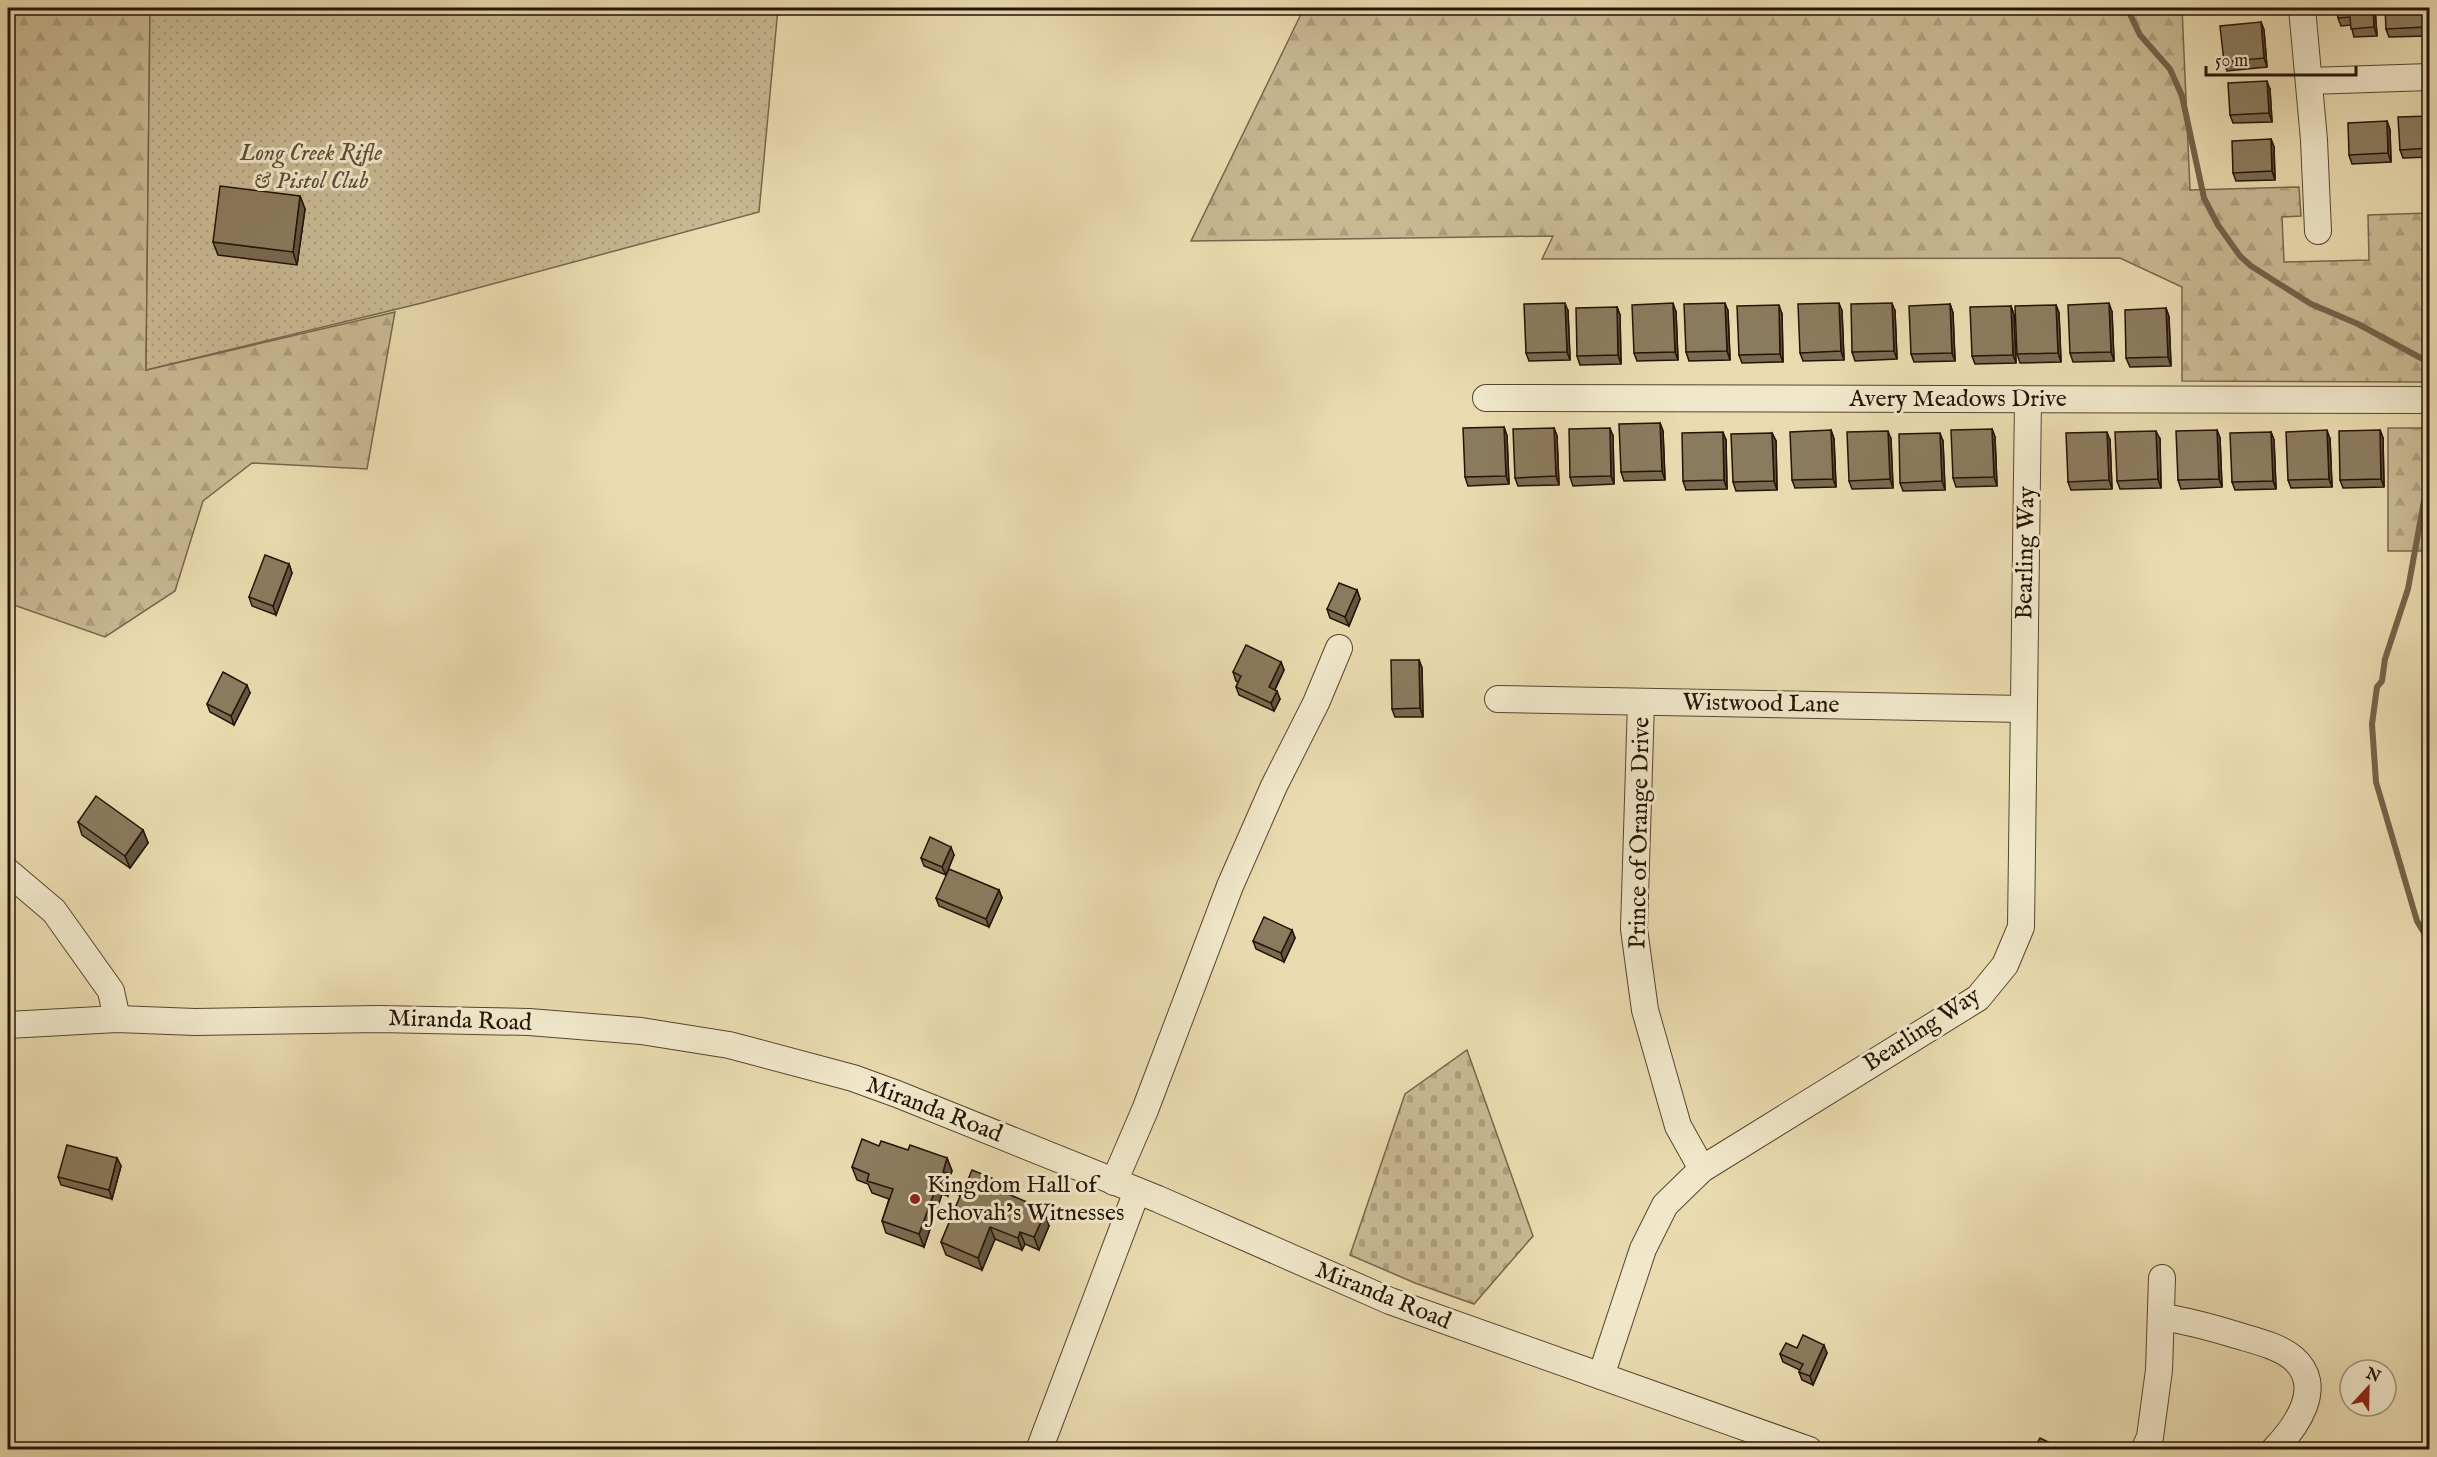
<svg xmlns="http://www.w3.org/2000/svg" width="2437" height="1457" font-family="'IM FELL English',serif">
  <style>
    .forest { fill: url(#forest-firs); stroke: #77664c; stroke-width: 1.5 }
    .cemetery { fill: url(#cemetery-stones); stroke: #77664c; stroke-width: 1.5 }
    .park { fill: url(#park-dots); stroke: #77664c; stroke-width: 1.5 }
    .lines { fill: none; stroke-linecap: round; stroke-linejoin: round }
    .stream { stroke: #736249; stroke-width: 6 }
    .minor-casing { stroke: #574530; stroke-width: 28 }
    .minor { stroke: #f1e8cb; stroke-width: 26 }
    .wall { fill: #786a51; stroke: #261306; stroke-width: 1.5 }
    .shaded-wall { fill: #615642; stroke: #261306; stroke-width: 1.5 }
    .building { fill: #8b7b5e; stroke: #261306; stroke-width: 1.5 }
    .poi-dot { fill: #8f2418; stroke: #f1e8cb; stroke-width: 2 }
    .labels { text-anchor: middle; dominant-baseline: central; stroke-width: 6; stroke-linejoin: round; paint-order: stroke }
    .park-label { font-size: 24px; font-style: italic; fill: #5f4d37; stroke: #f1e8cb }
    .street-label { font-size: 24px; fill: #261306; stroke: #f1e8cb }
    .poi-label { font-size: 24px; fill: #261306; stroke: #f1e8cb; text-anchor: start }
  </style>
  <defs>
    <pattern id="forest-firs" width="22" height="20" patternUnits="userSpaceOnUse" patternTransform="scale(1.5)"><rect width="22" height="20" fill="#c8b992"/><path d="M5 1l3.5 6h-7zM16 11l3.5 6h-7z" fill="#ac9e7c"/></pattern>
    <pattern id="cemetery-stones" width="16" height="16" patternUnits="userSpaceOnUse" patternTransform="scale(1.5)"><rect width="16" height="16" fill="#c8b992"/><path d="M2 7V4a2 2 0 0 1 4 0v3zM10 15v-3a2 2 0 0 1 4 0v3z" fill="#ac9e7c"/></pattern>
    <pattern id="park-dots" width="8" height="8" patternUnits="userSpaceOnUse" patternTransform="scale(1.5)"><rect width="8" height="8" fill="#c8b992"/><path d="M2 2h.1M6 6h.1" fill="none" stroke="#ac9e7c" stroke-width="1.8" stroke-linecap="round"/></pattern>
  </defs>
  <rect width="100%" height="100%" fill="#e9dbaf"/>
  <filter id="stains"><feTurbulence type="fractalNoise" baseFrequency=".00333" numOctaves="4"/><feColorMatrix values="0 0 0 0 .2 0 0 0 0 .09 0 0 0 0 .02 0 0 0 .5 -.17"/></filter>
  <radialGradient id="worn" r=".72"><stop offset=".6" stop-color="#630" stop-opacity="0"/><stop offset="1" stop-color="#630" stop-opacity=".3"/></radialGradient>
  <g class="forest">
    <path d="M8,8H150L146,370L395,312L367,469L252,463L203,501L175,591L105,637L8,603Z"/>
    <path d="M1304,8H2182L2190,190L2299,187L2301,216L2282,217L2284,262L2369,260L2368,215L2429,213V382L2182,381V287L2120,258L1542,259L1553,236L1191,241Z"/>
    <rect x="2388" y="428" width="41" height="123"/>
  </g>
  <path class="cemetery" d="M1467,1050L1533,1236L1474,1304L1415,1283L1350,1255L1405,1094Z"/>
  <path class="park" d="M150,8H778L759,212L422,303L146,370Z"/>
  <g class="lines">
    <g class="stream">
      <path d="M2127,8L2140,35L2170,69L2182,96L2204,198L2218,225L2240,256L2251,266L2311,304L2358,324L2430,363"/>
      <path d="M2430,484L2424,501L2408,589L2385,659L2382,681L2377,687L2372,724L2376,782L2417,921L2430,943"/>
    </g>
    <defs>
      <g id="minor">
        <path d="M2302,8L2314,140L2318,231"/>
        <path d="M2309,81L2430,77"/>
        <path d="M1486,398L2430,400"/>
        <path d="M1498,699L2023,709"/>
        <path d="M1641,702L1634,929L1645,1010L1678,1126L1702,1169"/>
        <path d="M8,872L54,911L111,991L117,1019"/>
        <path d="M8,1025L117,1019L195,1022L378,1019L529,1022L641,1031L729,1045L853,1078L897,1094L1158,1199L1390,1301L1809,1450"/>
        <path d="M1114,1182L1145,1110L1230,886L1274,786L1316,703L1339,648"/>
        <path d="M2161,1317C2186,1320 2209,1327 2233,1334C2252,1340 2277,1345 2293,1358C2326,1386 2296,1427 2274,1450"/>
        <path d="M1601,1376L1643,1249L1665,1205L1702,1169L1978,998L2005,965L2021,927L2028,400"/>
        <path d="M1039,1450L1137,1191"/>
        <path d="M2144,1450L2150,1437L2159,1370L2162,1278"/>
      </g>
    </defs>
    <use href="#minor" class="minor-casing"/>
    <use href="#minor" class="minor"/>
  </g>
  <g class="wall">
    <path d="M2225,8H2266V10L2227,13Z"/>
    <path d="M2375,8L2377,36L2354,37L2351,25L2341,26L2338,18Z"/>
    <path d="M2428,8L2429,36L2389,37L2386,29Z"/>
    <path d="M2261,22L2264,30L2267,67L2227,71L2224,62Z"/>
    <path d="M2270,89L2272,122L2233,123L2230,115Z"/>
    <path d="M2430,116V157L2403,158L2400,150Z"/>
    <path d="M2387,121L2390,130L2391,162L2352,164L2349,155Z"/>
    <path d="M2271,139L2274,147L2275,180L2236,181L2233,173Z"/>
    <path d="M300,196L305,209L297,265L218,255L213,242Z"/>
    <path d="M1950,304L1953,313L1955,361L1914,362L1911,354Z"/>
    <path d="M2056,305L2059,313L2061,362L2020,363L2017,354Z"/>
    <path d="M2011,306L2014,315L2016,363L1975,364L1972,356Z"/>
    <path d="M1617,307L1620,315L1621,364L1580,365L1577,356Z"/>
    <path d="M2166,308L2169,317L2171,366L2130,367L2126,358Z"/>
    <path d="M1568,311L1570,360L1529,361L1526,353Z"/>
    <path d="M1728,311L1730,360L1689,361L1686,352Z"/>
    <path d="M1842,311L1844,360L1803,361L1800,353Z"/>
    <path d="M1895,311L1897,359L1855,361L1852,352Z"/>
    <path d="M1676,312L1678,360L1637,361L1634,353Z"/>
    <path d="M2112,312L2114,361L2073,362L2070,353Z"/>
    <path d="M1782,314L1783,362L1742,363L1739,355Z"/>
    <path d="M1660,423L1663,431L1665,480L1624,481L1621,472Z"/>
    <path d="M1504,427L1507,436L1509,484L1468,486L1465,477Z"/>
    <path d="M1554,428L1557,436L1559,485L1518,486L1515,478Z"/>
    <path d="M1992,429L1995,437L1997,486L1956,487L1953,478Z"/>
    <path d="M1831,430L1834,439L1836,487L1795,488L1792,480Z"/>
    <path d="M2217,430L2220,438L2222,487L2181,489L2178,480Z"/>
    <path d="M2380,430L2383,438L2384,487L2343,488L2340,480Z"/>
    <path d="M2271,432L2274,440L2276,489L2235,490L2232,482Z"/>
    <path d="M1772,433L1776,441L1777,490L1736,491L1733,482Z"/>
    <path d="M1613,436L1614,484L1573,486L1570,477Z"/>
    <path d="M1891,439L1893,488L1852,489L1849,481Z"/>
    <path d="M2160,439L2161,488L2120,489L2117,481Z"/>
    <path d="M2330,439L2332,487L2291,488L2288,480Z"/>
    <path d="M1726,440L1727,489L1686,490L1683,481Z"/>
    <path d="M2110,440L2112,489L2071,490L2068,482Z"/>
    <path d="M1943,441L1945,490L1903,491L1900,483Z"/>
    <path d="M289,564L292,573L276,615L252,606L249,597Z"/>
    <path d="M1357,590L1360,599L1349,626L1330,618L1327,609Z"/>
    <path d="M1419,660L1422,668L1423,717H1395L1392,709Z"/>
    <path d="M1281,662L1284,670L1275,690L1280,699L1274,711L1239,695L1236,687L1238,682L1236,681L1233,672Z"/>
    <path d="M250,693L234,725L210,712L207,704Z"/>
    <path d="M78,822L143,830L148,843L130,868L82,835Z"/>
    <path d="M954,855L946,875L924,866L921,858Z"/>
    <path d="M999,890L1002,898L989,927L939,906L936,898Z"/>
    <path d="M1292,930L1295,938L1284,962L1256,949L1253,941Z"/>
    <path d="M908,1150L947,1158L952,1171L949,1178L952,1186L948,1196L942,1194L924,1247L886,1233L882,1221L889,1199L872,1193L868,1184L857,1180L852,1167Z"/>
    <path d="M117,1158L121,1166L112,1199L61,1185L58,1177Z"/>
    <path d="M958,1193L1010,1195L1029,1203L1031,1207L1049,1226L1039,1250L1025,1244L1022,1250L995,1239L982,1270L946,1255L941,1242L960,1197Z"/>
    <path d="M1797,1348L1827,1353L1813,1385L1802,1380L1799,1372L1800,1370L1783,1362L1780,1354Z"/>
  </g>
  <g class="shaded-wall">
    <path d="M2373,8H2375L2377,36L2374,27Z"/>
    <path d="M2425,8H2428L2429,36L2426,27Z"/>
    <path d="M2261,22L2264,30L2267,67L2264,58Z"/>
    <path d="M2267,81L2270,89L2272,122L2269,113Z"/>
    <path d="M2387,121L2390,130L2391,162L2388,153Z"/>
    <path d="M2271,139L2274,147L2275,180L2272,171Z"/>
    <path d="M300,196L305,209L297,265L293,252Z"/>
    <path d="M1565,303L1568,311L1570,360L1567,352Z"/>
    <path d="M1673,303L1676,312L1678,360L1675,352Z"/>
    <path d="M1725,303L1728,311L1730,360L1727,351Z"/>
    <path d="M1839,303L1842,311L1844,360L1841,351Z"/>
    <path d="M1892,303L1895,311L1897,359L1894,351Z"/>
    <path d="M2109,303L2112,312L2114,361L2111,352Z"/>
    <path d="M1950,304L1953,313L1955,361L1952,353Z"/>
    <path d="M1779,305L1782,314L1783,362L1780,354Z"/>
    <path d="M2056,305L2059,313L2061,362L2058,353Z"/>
    <path d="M2011,306L2014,315L2016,363L2013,355Z"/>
    <path d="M1617,307L1620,315L1621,364L1618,355Z"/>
    <path d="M2166,308L2169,317L2171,366L2168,357Z"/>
    <path d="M1660,423L1663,431L1665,480L1662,471Z"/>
    <path d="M1504,427L1507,436L1509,484L1506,476Z"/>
    <path d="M1554,428L1557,436L1559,485L1556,476Z"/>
    <path d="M1610,428L1613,436L1614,484L1611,476Z"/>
    <path d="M1992,429L1995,437L1997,486L1994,477Z"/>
    <path d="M1831,430L1834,439L1836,487L1833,479Z"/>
    <path d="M2217,430L2220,438L2222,487L2219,479Z"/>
    <path d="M2327,430L2330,439L2332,487L2329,479Z"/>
    <path d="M2380,430L2383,438L2384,487L2381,479Z"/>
    <path d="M1888,431L1891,439L1893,488L1890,479Z"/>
    <path d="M2156,431L2160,439L2161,488L2158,479Z"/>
    <path d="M1723,432L1726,440L1727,489L1724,480Z"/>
    <path d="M2107,432L2110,440L2112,489L2109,480Z"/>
    <path d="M2271,432L2274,440L2276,489L2273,481Z"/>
    <path d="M1772,433L1776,441L1777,490L1774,481Z"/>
    <path d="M1940,433L1943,441L1945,490L1942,481Z"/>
    <path d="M289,564L292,573L276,615L273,606Z"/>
    <path d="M1357,590L1360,599L1349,626L1345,617Z"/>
    <path d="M1419,660L1422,668L1423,717L1420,708Z"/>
    <path d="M1281,662L1284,670L1272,695L1269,687Z"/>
    <path d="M247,685L250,693L234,725L231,716Z"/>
    <path d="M1277,691L1280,699L1274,711L1271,703Z"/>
    <path d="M143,830L148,843L130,868L125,856Z"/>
    <path d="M951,847L954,855L946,875L942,867Z"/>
    <path d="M999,890L1002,898L989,927L986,919Z"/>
    <path d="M1292,930L1295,938L1284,962L1281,953Z"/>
    <path d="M117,1158L121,1166L112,1199L109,1190Z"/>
    <path d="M947,1158L952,1171L949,1178L952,1186L948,1196L943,1184V1172Z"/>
    <path d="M938,1182L942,1194L924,1247L919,1234Z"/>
    <path d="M1006,1184L1011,1197L1003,1192Z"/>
    <path d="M1045,1213L1049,1226L1039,1250L1034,1237Z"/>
    <path d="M990,1227L995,1239L982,1270L978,1258Z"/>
    <path d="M1020,1232L1025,1244L1022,1250L1018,1238Z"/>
    <path d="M1824,1345L1827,1353L1813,1385L1810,1376Z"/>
  </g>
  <g class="building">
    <path d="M2337,8H2373L2374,27L2351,29L2350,17L2338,18Z"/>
    <path d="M2385,8H2425L2426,27L2386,29Z"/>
    <path d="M2261,22L2264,58L2224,62L2220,26Z"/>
    <path d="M2267,81L2269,113L2230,115L2228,83Z"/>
    <path d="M2430,116V148L2400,150L2398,117Z"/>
    <path d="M2387,121L2388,153L2349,155L2348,123Z"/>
    <path d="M2271,139L2272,171L2233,173L2232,141Z"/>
    <path d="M220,186L300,196L293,252L213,242Z"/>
    <path d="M1565,303L1567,352L1526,353L1524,304Z"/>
    <path d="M1673,303L1675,352L1634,353L1632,305Z"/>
    <path d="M1725,303L1727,351L1686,352L1684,304Z"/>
    <path d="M1839,303L1841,351L1800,353L1798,304Z"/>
    <path d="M1892,303L1894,351L1852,352L1851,304Z"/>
    <path d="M2109,303L2111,352L2070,353L2068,305Z"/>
    <path d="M1950,304L1952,353L1911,354L1909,306Z"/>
    <path d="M1779,305L1780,354L1739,355L1737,306Z"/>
    <path d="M2056,305L2058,353L2017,354L2015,306Z"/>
    <path d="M2011,306L2013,355L1972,356L1970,307Z"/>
    <path d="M1617,307L1618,355L1577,356L1576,308Z"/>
    <path d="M2166,308L2168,357L2126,358L2125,310Z"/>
    <path d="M1660,423L1662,471L1621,472L1619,424Z"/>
    <path d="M1504,427L1506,476L1465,477L1463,428Z"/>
    <path d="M1554,428L1556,476L1515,478L1513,429Z"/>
    <path d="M1610,428L1611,476L1570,477L1569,429Z"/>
    <path d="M1992,429L1994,477L1953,478L1951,430Z"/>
    <path d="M1831,430L1833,479L1792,480L1790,432Z"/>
    <path d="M2217,430L2219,479L2178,480L2176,431Z"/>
    <path d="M2327,430L2329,479L2288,480L2286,432Z"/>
    <path d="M2380,430L2381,479L2340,480L2339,431Z"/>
    <path d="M1888,431L1890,479L1849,481L1847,432Z"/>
    <path d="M2156,431L2158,479L2117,481L2115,432Z"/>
    <path d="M1723,432L1724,480L1683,481L1682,433Z"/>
    <path d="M2107,432L2109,480L2068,482L2066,433Z"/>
    <path d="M2271,432L2273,481L2232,482L2230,433Z"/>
    <path d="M1772,433L1774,481L1733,482L1731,434Z"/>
    <path d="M1940,433L1942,481L1900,483L1899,434Z"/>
    <path d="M265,555L289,564L273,606L249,597Z"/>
    <path d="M1339,583L1357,590L1345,617L1327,609Z"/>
    <path d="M1246,645L1281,662L1269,687L1277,691L1271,703L1236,687L1241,676L1233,672Z"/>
    <path d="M1391,660H1419L1420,708L1392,709Z"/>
    <path d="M223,672L247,685L231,716L207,704Z"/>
    <path d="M96,796L143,830L125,856L78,822Z"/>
    <path d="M930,837L951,847L942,867L921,858Z"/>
    <path d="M949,869L999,890L986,919L936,898Z"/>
    <path d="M1264,917L1292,930L1281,953L1253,941Z"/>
    <path d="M862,1139L879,1146L881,1141L908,1150L910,1145L947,1158L943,1172L947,1173L943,1184L938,1182L919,1234L882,1221L893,1189L867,1181L869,1174L852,1167Z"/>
    <path d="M67,1145L117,1158L109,1190L58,1177Z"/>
    <path d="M972,1170L1006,1184L1003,1192L1029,1203L1028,1206L1045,1213L1034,1237L1020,1232L1018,1238L990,1227L978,1258L941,1242L961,1194L958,1193L963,1181L967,1182Z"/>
    <path d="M1803,1335L1824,1345L1810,1376L1799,1372L1803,1364L1780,1354L1786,1343L1797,1348Z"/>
    <path d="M2040,1438L2062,1449H2034Z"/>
  </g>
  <circle class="poi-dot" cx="915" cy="1199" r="6"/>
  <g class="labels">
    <g class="park-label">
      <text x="311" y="153">Long Creek Rifle<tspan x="311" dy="28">&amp; Pistol Club</tspan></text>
    </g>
    <g class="street-label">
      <text x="1958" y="399">Avery Meadows Drive</text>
      <text transform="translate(2026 553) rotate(-89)">Bearling Way</text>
      <text transform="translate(1761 704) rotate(1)">Wistwood Lane</text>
      <text transform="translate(1640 833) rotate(-89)">Prince of Orange Drive</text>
      <text transform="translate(460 1021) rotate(2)">Miranda Road</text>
      <text transform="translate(1922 1030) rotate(-33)">Bearling Way</text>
      <text transform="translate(934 1110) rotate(21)">Miranda Road</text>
      <text transform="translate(1383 1296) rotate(22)">Miranda Road</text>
    </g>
    <g class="poi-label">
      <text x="927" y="1185">Kingdom Hall of<tspan x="927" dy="28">Jehovah’s Witnesses</tspan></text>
    </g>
  </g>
  <rect width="2437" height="1457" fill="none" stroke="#e9dbaf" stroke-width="30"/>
  <rect x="9" y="9" width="2419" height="1439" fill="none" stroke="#261306" stroke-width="3"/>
  <rect x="15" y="15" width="2407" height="1427" fill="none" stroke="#261306" stroke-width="1.5"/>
  <g transform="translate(2368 1388) rotate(22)"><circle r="28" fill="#f1e8cb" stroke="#a0937c" stroke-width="1.5"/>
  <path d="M0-4.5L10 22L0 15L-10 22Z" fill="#8f2418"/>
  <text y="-9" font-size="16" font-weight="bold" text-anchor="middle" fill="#261306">N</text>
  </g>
  <path d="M2206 66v9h150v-9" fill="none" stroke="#261306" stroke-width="3"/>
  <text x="2215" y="66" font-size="18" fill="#261306" stroke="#f1e8cb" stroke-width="4.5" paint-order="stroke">50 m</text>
  <rect width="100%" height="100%" filter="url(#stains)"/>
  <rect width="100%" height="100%" fill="url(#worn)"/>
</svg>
